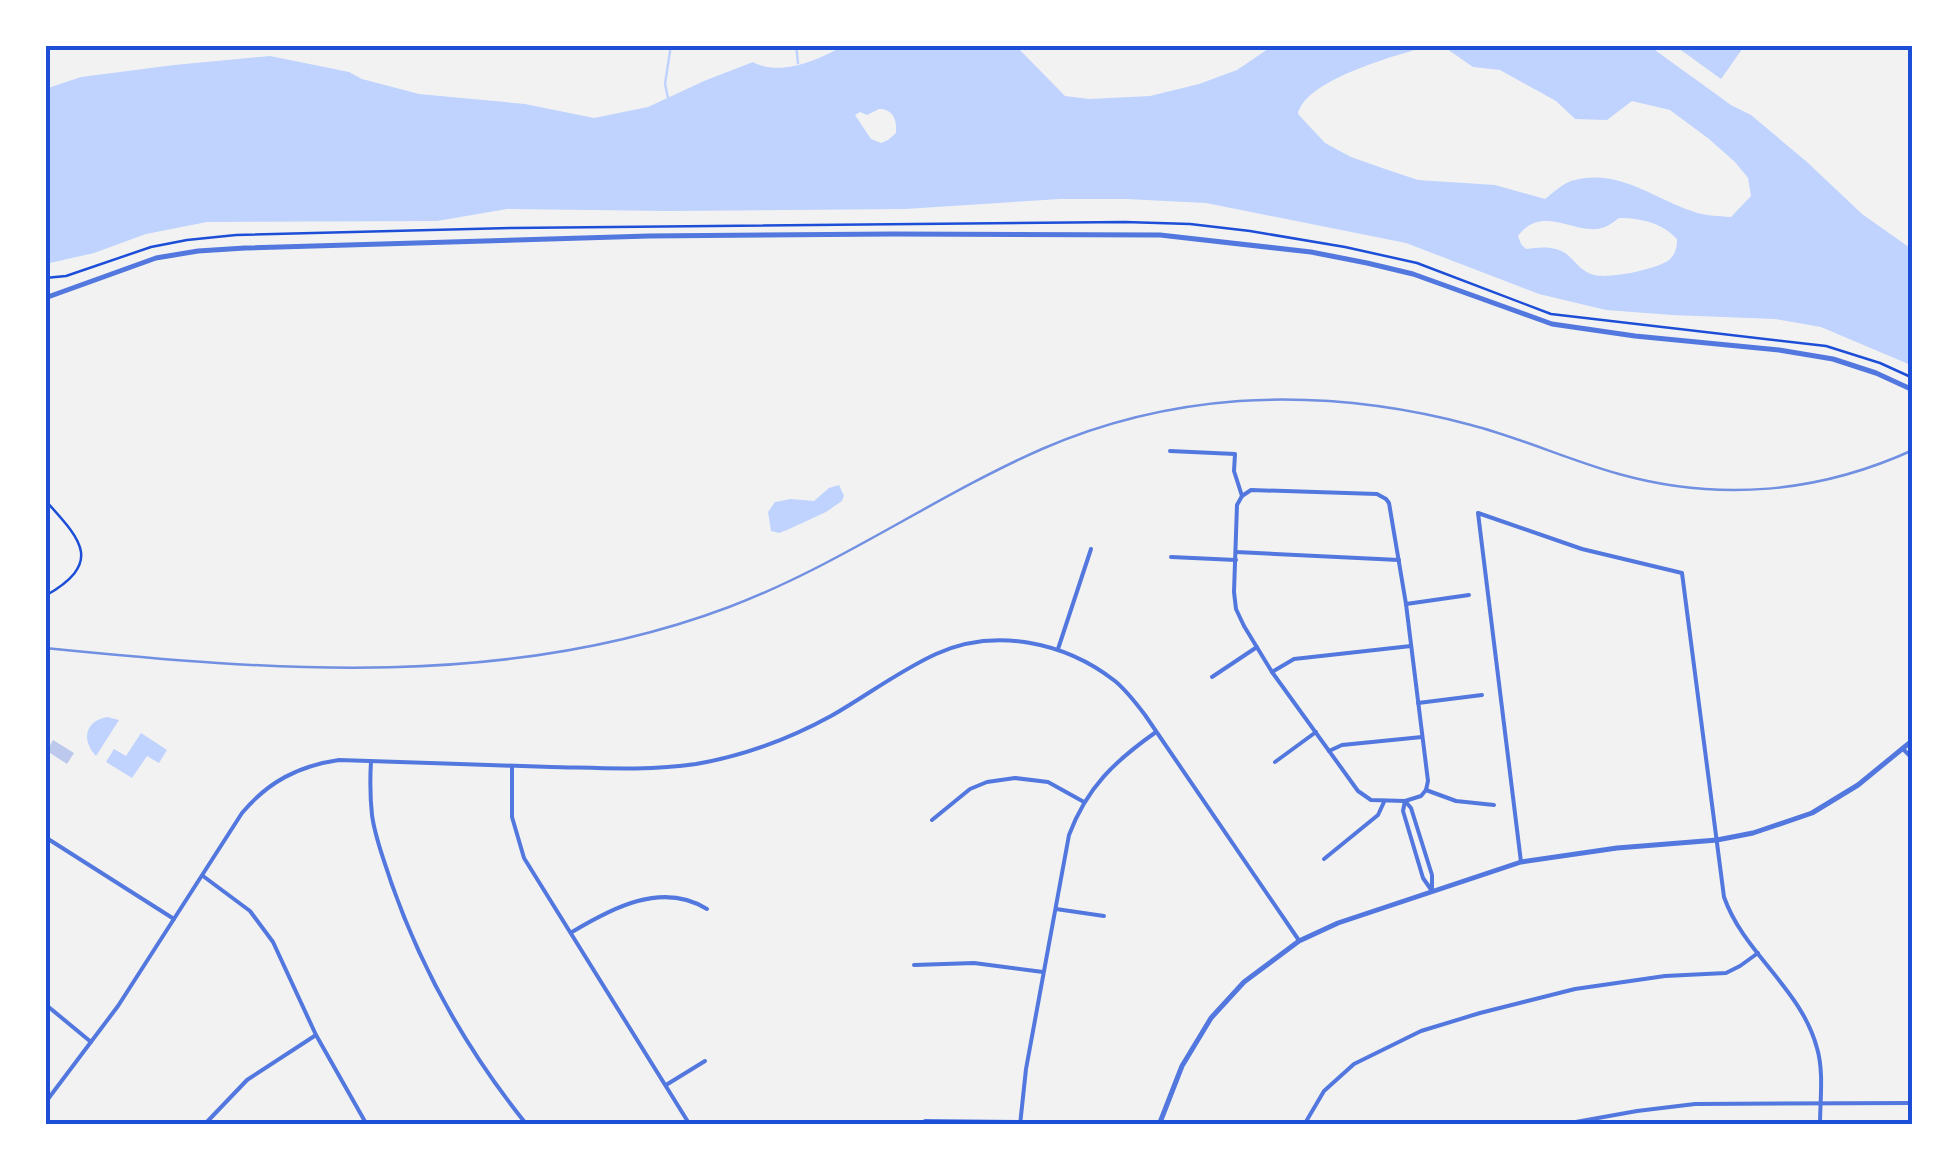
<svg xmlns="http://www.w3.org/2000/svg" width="1958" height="1170" font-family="'Libre Baskerville',serif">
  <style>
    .water { fill: #bfd3fe; fill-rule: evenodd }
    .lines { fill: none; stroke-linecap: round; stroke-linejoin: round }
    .stream { stroke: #bfd3fe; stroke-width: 2.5 }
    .building { fill: #bdc9ec }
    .path { stroke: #1d4ed8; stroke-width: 2.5 }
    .minor { stroke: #5277de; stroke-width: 4 }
    .tertiary { stroke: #5277de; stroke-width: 5 }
    .rail { stroke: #7290e2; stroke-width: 2.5 }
    .neatline { fill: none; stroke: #1d4ed8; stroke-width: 4 }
  </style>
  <rect width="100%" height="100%" fill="#f2f2f2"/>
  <g class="water">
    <path d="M844,45H1015L1065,96L1089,99L1150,96L1199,84L1237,70L1274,45H1648L1731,105L1751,115L1807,162L1862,214L1913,250V366L1821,327L1775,319L1672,315L1606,310L1539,294L1406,243L1206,203L1126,199H1060L905,209L669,211L507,209L437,221L207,222L146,234L94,253L45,264V89L81,77L174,65L270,56L349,72L362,79L419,94L525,104L594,118L648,107L704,81L753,62C779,77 820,60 844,45ZM1418,49H1447L1473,67L1500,70L1556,101L1575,119L1607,120L1632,101L1670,110L1709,139L1735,162L1748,178L1751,196L1731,217C1718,216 1704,216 1692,211C1652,198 1618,167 1571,181C1562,184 1553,193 1545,199L1495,185L1418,180L1385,169L1351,157L1325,143L1298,114C1305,81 1388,58 1418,49ZM879,109C893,109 897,119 896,133L888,140L881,143L871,139L855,115L860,112L867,115ZM1619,218C1641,218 1662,223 1677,239C1677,247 1676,254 1669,260C1658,269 1609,279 1594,275C1583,272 1578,265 1570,257C1558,245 1541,247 1526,249L1521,244L1518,236C1543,202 1577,238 1605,227C1610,225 1614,221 1619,218Z"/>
    <path d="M1674,45H1745L1721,79Z"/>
    <path d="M839,485L844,496L842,501L826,512L787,530L779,533L771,531L768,512L775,502L791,499L814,501L829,488Z"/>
    <path d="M107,717L119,720L96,756C81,740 85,721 107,717Z"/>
    <path d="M141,733L167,750L159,763L147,756L132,778L106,762L114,749L126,756Z"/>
  </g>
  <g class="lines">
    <g class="stream">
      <path d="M796,45L798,63"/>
      <path d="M668,98L665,84L671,45"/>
    </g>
  </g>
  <path class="building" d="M53,740L74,753L67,764L47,751Z"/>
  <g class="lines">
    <g class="path">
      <path d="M45,278L66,276L151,247L187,240L236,235L512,228L1125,222L1190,224L1250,231L1345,247L1417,263L1551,314L1826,346L1880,363L1913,378"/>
      <path d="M45,500C80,539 105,562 45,596"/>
    </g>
    <g class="minor">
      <path d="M1170,451L1235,454L1234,471L1242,496"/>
      <path d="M1251,490L1377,494L1386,499L1389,503L1406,604L1428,781L1426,790L1421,796L1405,801L1371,800L1358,791L1272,672L1244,626L1236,609L1234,592L1237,505L1242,496Z"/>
      <path d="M1236,552L1399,560"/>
      <path d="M1171,557L1236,560"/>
      <path d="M1406,604L1469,595"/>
      <path d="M1058,649L1091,549"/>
      <path d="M1272,672L1294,659L1411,646"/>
      <path d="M1212,677L1257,647"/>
      <path d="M1418,703L1482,695"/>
      <path d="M1903,749L1913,759"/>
      <path d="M1329,751L1342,745L1422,737"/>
      <path d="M371,761C370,779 370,797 372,815C375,838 384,860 391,882C422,971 468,1052 527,1125"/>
      <path d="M1275,762L1316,732"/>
      <path d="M512,766V817L524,858L690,1125"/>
      <path d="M1426,790L1456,801L1494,805"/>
      <path d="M1405,801L1411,808L1432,875V891"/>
      <path d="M1405,801L1403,811L1423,878L1432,891"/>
      <path d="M932,820L970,789L987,782L1015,778L1048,782L1084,802"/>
      <path d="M45,837L174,919"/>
      <path d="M1324,859L1378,815L1384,802"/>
      <path d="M1521,862L1478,513L1582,549L1682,573L1724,897C1744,954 1801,988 1817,1048C1824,1072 1820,1100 1820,1125"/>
      <path d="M203,876L250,911L273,942L316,1035L367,1125"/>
      <path d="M1056,909L1104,916"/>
      <path d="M572,932C612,908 662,881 707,909"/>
      <path d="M914,965L974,963L1043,972"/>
      <path d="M45,1004L91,1042"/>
      <path d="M666,1085L705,1061"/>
      <path d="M45,1103L118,1006L242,813C268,782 298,766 339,760C410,762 480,765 551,767C600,768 647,771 696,764C743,756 789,739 831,716C866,696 899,671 936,654C995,627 1065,642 1115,681C1127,691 1136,703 1145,715L1298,939"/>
      <path d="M925,1121L1020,1122"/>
      <path d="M204,1125L247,1080L316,1035"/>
      <path d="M1020,1125L1026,1069L1069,835C1087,787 1115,761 1156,732"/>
      <path d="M1304,1125L1324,1091L1354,1064L1421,1031L1480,1013L1575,989L1665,976L1726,973L1740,966L1758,953"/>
      <path d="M1559,1125L1637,1111L1695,1104L1913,1103"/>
    </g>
    <g class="tertiary">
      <path d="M45,298L156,258L198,251L245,248L649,236L893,234L1160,235L1311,252L1367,263L1413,274L1552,324L1635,336L1779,350L1833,359L1876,373L1913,390"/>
      <path d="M1159,1125L1182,1066L1211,1018L1244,982L1299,941L1338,923L1521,862L1617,848L1717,840L1753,833L1812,813L1858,785L1913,740"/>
    </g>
    <path class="rail" d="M45,648C274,671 509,690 729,607C838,566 935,496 1042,449C1104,422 1171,406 1239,401C1317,396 1396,405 1471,425C1521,438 1569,460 1619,474C1719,502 1819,493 1913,450"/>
  </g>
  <rect width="1958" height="1170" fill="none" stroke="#ffffff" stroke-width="95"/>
  <rect x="48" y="48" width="1862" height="1074" class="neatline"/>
</svg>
